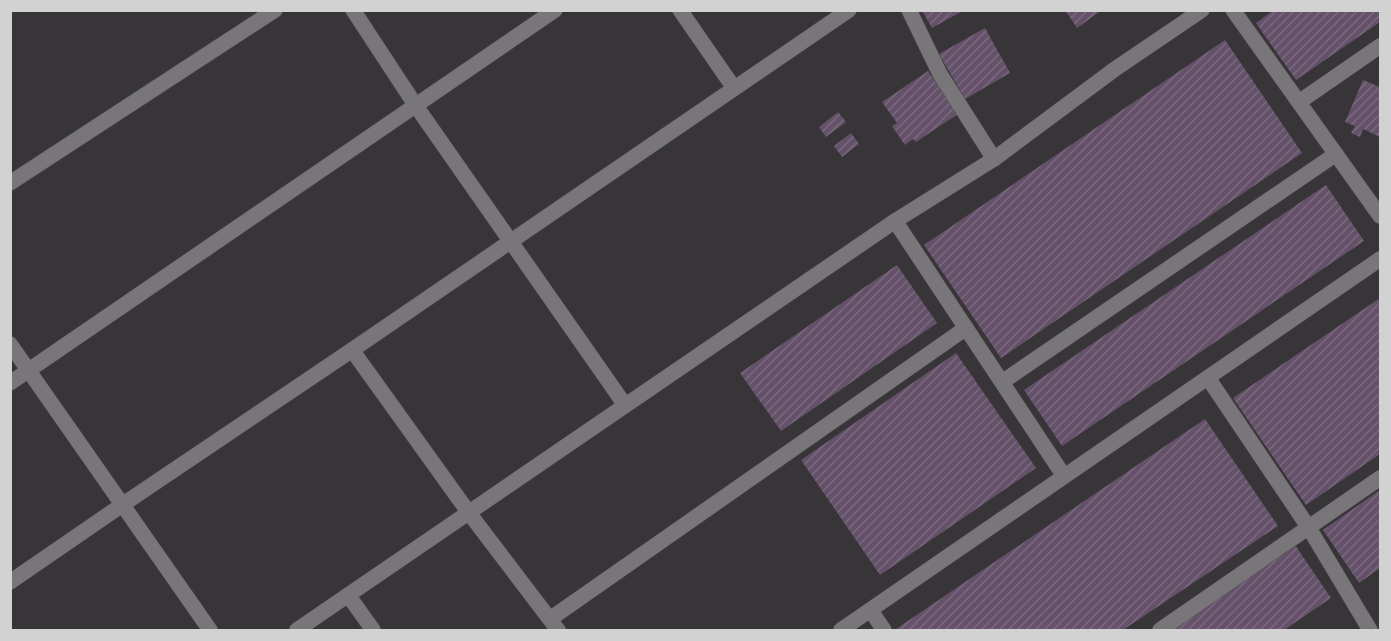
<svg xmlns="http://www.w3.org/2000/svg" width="1391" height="641" font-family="Helvetica,sans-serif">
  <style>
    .building { fill: url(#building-hatch) }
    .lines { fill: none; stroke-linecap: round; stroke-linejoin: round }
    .minor-casing { stroke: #555355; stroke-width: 16 }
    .tertiary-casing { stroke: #555355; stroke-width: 16 }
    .minor { stroke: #787679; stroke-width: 15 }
    .tertiary { stroke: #787679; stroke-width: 15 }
  </style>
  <defs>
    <pattern id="building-hatch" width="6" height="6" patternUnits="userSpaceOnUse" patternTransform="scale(1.5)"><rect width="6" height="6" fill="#65516a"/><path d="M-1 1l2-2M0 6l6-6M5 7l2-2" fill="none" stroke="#7a697e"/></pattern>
  </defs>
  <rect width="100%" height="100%" fill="#373537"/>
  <g class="building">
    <path d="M922,10H964L932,28Z"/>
    <path d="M1065,10H1102L1077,28Z"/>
    <path d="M1274,10H1380V22L1296,80L1256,23Z"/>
    <path d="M985,28L1010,73L965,99L939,54Z"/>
    <path d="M1225,40L1302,153L1001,358L924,245Z"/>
    <path d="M928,71L958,114L916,142L913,139L905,145L892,126L897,123L882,102Z"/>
    <path d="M1363,80L1380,87V137L1363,129L1360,137L1351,133L1355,126L1345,122Z"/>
    <path d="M838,112L846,122L826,137L819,127Z"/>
    <path d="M851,133L859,144L842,157L834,146Z"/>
    <path d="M1326,185L1364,241L1062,446L1024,390Z"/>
    <path d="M897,265L937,323L781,431L740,373Z"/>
    <path d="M1380,298V454L1306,505L1233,398Z"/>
    <path d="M956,353L1036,468L880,575L801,460Z"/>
    <path d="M1205,419L1278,526L1123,630H897L896,629Z"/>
    <path d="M1380,490V568L1359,583L1323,530Z"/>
    <path d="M1295,545L1331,598L1284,630H1169Z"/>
  </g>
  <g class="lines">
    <defs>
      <g id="minor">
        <path d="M353,10L416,106L625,405"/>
        <path d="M680,10L734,88"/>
        <path d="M909,10L940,74L994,159"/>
        <path d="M1233,10L1380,216"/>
        <path d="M1299,102L1380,46"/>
        <path d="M10,183L275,10"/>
        <path d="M895,221L1064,476"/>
        <path d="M10,344L210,630"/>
        <path d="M352,350L469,513L558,630"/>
        <path d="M1208,378L1309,528L1370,630"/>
        <path d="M1002,382L1336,154"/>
        <path d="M10,383L555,10"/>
        <path d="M10,582L122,505L352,350L849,10"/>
        <path d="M871,611L884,630"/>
        <path d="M550,619L966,328"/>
        <path d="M1160,630L1380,478"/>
      </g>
      <g id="tertiary">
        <path d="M348,595L373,630"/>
        <path d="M297,630L895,221L994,159L1115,69L1202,10"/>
        <path d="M841,630L1380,259"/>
      </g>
    </defs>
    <use href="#minor" class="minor-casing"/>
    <use href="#tertiary" class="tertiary-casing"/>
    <use href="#minor" class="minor"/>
    <use href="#tertiary" class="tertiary"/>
  </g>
  <rect width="1391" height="641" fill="none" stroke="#d3d2d3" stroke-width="24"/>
</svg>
